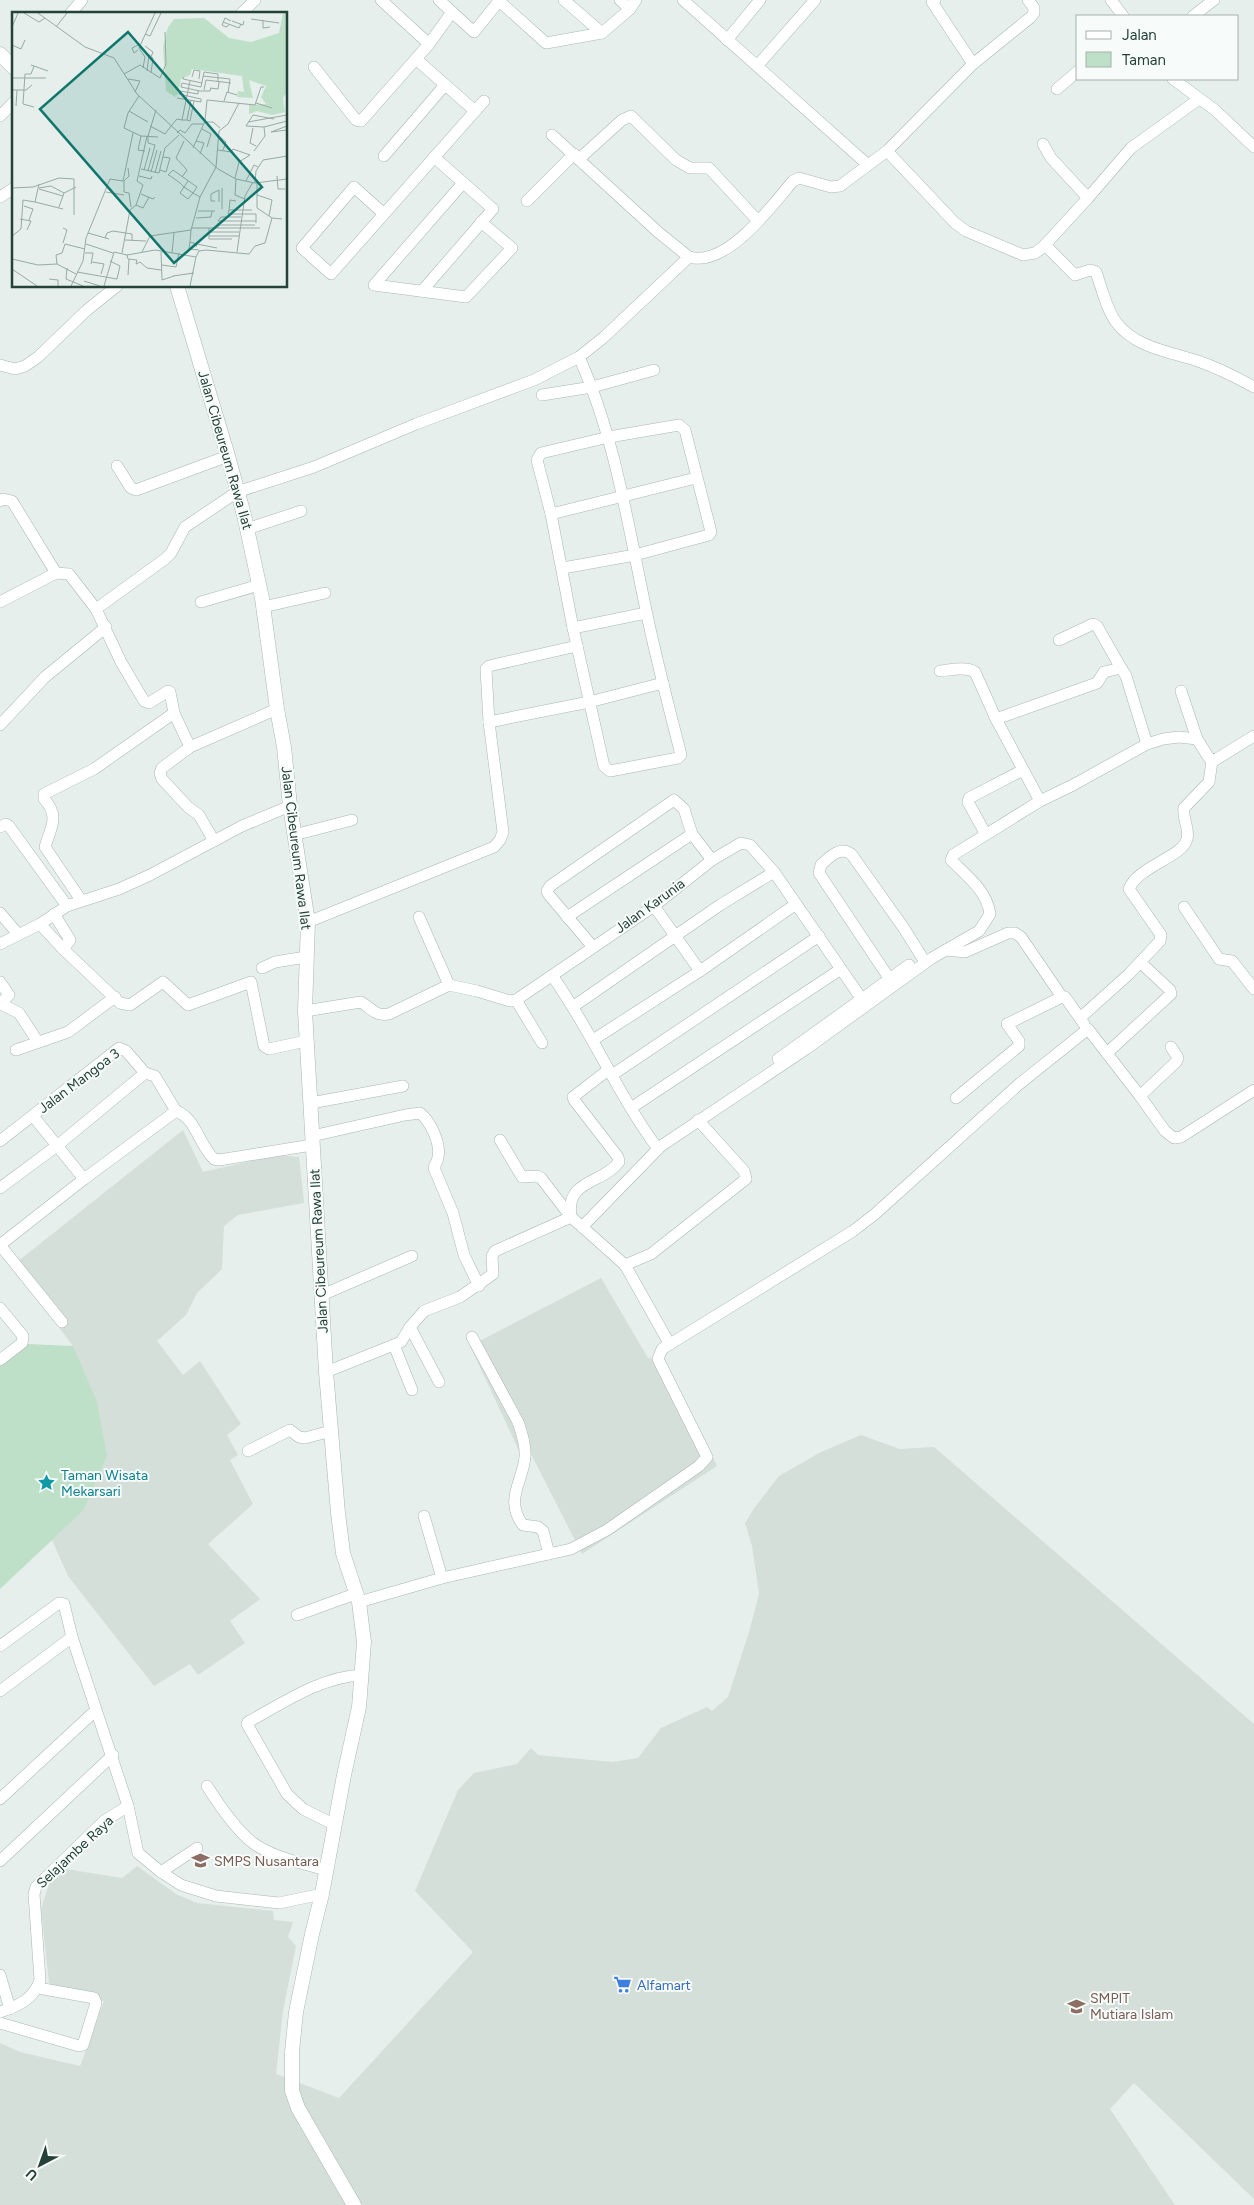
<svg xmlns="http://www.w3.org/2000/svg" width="1254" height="2205" font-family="Figtree,sans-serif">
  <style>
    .built { fill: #d4dfda }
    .green { fill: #bfe0c8 }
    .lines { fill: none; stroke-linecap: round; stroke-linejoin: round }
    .minor-casing { stroke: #a8b8b2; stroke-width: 12 }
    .tertiary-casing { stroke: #a8b8b2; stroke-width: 15 }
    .minor { stroke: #fff; stroke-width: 11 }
    .tertiary { stroke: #fff; stroke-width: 14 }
    .labels { text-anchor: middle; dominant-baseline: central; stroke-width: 4; stroke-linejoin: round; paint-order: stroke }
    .street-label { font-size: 14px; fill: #24423a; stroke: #f7fbf9 }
    .culture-label { font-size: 14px; fill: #0d838f; stroke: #f7fbf9; text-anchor: start }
    .education-label { font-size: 14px; fill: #785e54; stroke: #f7fbf9; text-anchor: start }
    .shop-label { font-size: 14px; fill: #366cbe; stroke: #f7fbf9; text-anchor: start }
    .inset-road { fill: none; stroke: #98aaa4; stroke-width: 1 }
    .view { fill: #0f766e; fill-opacity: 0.15; stroke: #0f766e; stroke-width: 2.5 }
    .inset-edge { fill: none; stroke: #24423a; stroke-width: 2.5 }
  </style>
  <rect width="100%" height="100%" fill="#e6efeb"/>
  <g class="built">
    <path d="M183,1130L203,1172L276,1155L299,1157L304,1203L238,1215L224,1226L222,1269L197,1293L186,1315L157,1341L183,1375L200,1361L241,1424L227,1435L238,1455L230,1460L253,1504L208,1544L260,1599L230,1621L245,1643L198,1675L190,1664L154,1686L68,1576L52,1540L83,1511L73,1346L12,1266Z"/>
    <path d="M601,1278L648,1358L661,1359L717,1466L582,1554L529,1450L520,1453L470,1346Z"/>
    <path d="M861,1435L900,1449L934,1447L1254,1724V2199L1134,2083L1110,2109L1175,2205H0V2043L20,2052L80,2066L104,2001L57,1997L49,1982L41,1909L49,1884L66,1869L122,1878L137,1866L176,1894L197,1903L273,1911L274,1920L293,1922L288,1937L296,1946L283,2011L276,2074L339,2098L473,1952L415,1891L458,1790L474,1773L517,1764L531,1748L538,1755L612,1762L638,1758L661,1728L707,1707L712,1711L728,1697L749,1632L759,1594L752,1546L745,1523L755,1507L779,1476L821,1452Z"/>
  </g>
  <path class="green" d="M27,1344L73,1346L97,1402L107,1456L83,1511L0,1589V1365Z"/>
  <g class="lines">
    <defs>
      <g id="minor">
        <path d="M381,0L429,44L452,12L474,32L499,1"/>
        <path d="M439,0L452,12"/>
        <path d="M498,0L546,43L602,33L564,0"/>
        <path d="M620,0L630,9"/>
        <path d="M683,0L868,165"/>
        <path d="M1111,0L1123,16"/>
        <path d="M70,14L82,0"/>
        <path d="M241,14L255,0"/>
        <path d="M1193,16L1214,0"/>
        <path d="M602,33L630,9L636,0"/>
        <path d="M727,40L760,0"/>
        <path d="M416,59L475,111"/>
        <path d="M973,64L1031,17L1034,13V8L1028,0"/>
        <path d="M757,66L815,0"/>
        <path d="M314,67L356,120L361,121L429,44"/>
        <path d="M1173,79L1215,110L1254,147"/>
        <path d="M1057,89L1078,71"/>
        <path d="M0,116L14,102"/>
        <path d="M552,135L658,232L689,257"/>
        <path d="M1043,144L1051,158L1088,198"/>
        <path d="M887,151L955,223L966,231L1023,255L1035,253L1043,247L1088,198L1131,148L1199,99"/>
        <path d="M384,156L445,85"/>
        <path d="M579,159L622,120L631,116L676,160L690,168H709L758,221"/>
        <path d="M463,183L374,285L466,297L512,248L481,222"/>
        <path d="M0,197L14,188"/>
        <path d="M527,201L574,154"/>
        <path d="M384,214L354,187L302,248L331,274L484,101"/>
        <path d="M1045,245L1075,275L1090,270L1096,272C1102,289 1106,308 1116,322C1135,348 1171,352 1198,361C1218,368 1236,377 1254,387"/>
        <path d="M422,291L493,209L434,157"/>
        <path d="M0,365L15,369L25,366L38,357L87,310L117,286"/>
        <path d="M542,395L592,387L654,370"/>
        <path d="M117,466L131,488L136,490L228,456"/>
        <path d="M0,501L3,499L12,501L56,573"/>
        <path d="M551,514L696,478"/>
        <path d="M247,529L301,511"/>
        <path d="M563,568L635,555L709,535L711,532L685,430L679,425L609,437L541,453L537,460L551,514L573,628L604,766L610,771L678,758L681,755C669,707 656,659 646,610C628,525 615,437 579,357"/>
        <path d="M0,602L56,573L69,574L96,609"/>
        <path d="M201,602L259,585"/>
        <path d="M263,607L325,593"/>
        <path d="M573,628L646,613"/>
        <path d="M1059,640L1093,624L1097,626L1121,668"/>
        <path d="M940,671C950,670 966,666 975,672L996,719L1040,801"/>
        <path d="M1181,691L1197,739"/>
        <path d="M996,719L1097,683L1104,672L1121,668L1126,676L1147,744"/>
        <path d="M489,722L589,702L663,683"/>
        <path d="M0,725L45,677L106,627"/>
        <path d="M190,747L174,713L170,692L168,691L149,703L144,701L121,662L96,609L165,559L171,553L185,527L237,492L314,467L416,424L534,380L579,357L603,338L689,257C726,268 771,207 793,181L799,178L831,187L840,186L887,151L973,64L932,2L935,0"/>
        <path d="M0,827L6,824L9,826L67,906"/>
        <path d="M985,833L968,802L969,798L1023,770"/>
        <path d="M294,835L352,820"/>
        <path d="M214,841L199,815L188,807L162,779L160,773L162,768L190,747L277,709"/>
        <path d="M81,900L45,847C51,827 60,816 44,799V794L94,769L174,713"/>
        <path d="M654,906L700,971"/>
        <path d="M1184,907L1219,959L1232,961L1254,989"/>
        <path d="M0,913L18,934"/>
        <path d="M54,914L70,940L63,949"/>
        <path d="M419,917L449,985"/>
        <path d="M567,917L692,834"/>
        <path d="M308,922L494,847L500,840L503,832L489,722L486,669L489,666L577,646"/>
        <path d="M40,924L63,949L120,1003L130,1005L163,982L188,1005L251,982L264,1046L269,1049L306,1041"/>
        <path d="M0,944L40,924L67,906L119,889L150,875L242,826L290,806"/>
        <path d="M593,947L549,895L547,891L550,886L674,800L684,809L692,834L712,860"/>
        <path d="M946,950L965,952L1008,933H1015L1021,937L1062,997"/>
        <path d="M262,968L275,962L306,957"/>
        <path d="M553,977C592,1032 618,1095 658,1149"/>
        <path d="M889,978L819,873L821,865C830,856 842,845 852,855L903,927L925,962"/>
        <path d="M0,982L9,995L3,1001V1005L19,1013L38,1042"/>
        <path d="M516,1000L542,1043"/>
        <path d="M574,1006L720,905L774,872"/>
        <path d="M305,1011L361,1002C371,1008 376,1017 389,1014L449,985L477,991L510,1001L516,1000L654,906L712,860L741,843L750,845L774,872L861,998"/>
        <path d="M1080,1018L1129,974L1160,941L1161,935L1129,889C1138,866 1183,857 1187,839C1190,829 1182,818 1184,808L1209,782L1212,761"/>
        <path d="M593,1040L700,971L796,904"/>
        <path d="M16,1050L68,1032L115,997"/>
        <path d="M1107,1053L1171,994L1170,990L1140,962"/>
        <path d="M778,1059L909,965"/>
        <path d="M612,1075L819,936"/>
        <path d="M1140,1096L1176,1062L1178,1058L1171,1047"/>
        <path d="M956,1098L1019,1046V1041L1007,1024L1062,997H1065L1084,1024"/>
        <path d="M311,1103L403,1086"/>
        <path d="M631,1108L841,969"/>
        <path d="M33,1116L84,1179"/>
        <path d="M312,1136L405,1115L420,1113C430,1121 441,1143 438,1157C438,1161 435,1164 434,1168L453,1213L464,1255L479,1286"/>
        <path d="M500,1140L522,1177L537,1176L541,1178L571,1217L625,1265L669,1343"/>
        <path d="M0,1141L119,1048L126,1051L145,1073"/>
        <path d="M0,1188L58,1145L145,1073L155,1076L176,1111"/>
        <path d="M582,1227L661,1146L806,1049L932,958L979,931L990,914C987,891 967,876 951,860L953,855L1040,801L1073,785L1147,744L1163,739L1179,737L1197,739L1209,758L1215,760L1254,736"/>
        <path d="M0,1245L84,1179L176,1111C196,1118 199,1145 214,1159L219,1160L312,1145"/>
        <path d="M0,1245L62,1322"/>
        <path d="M625,1265L651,1254L746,1179L744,1171L698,1120"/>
        <path d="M322,1295L412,1256"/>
        <path d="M0,1308L23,1336L22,1343L0,1360"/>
        <path d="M410,1327L439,1382"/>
        <path d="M472,1337L518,1422C522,1433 526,1445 525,1457C523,1481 504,1500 523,1525L538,1527L543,1531L549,1554"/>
        <path d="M394,1345L412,1390"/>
        <path d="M326,1372L401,1342L410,1327L424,1311L460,1297L493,1274L492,1256L495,1251L571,1217C565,1179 603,1184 619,1162L618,1157L574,1100L573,1097L608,1070"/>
        <path d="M248,1451L290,1430L299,1437L305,1438L331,1431"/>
        <path d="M424,1516L442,1578"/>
        <path d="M359,1602L442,1578L571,1549L607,1530L699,1466L707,1457L658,1359L662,1349L853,1231L875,1214L1018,1085L1088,1029L1140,1096L1165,1131L1174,1138L1181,1137L1254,1090"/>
        <path d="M297,1615L355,1594"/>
        <path d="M0,1646L59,1603L64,1604L72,1637L128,1806L138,1853L161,1872L181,1885L216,1896L279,1903L322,1894"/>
        <path d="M0,1691L72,1637"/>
        <path d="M207,1786C219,1805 235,1829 253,1843C274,1858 302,1863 325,1870"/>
        <path d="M0,1799L95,1711"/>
        <path d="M335,1825L303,1809L287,1794L247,1724L248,1722C285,1702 320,1677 362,1675"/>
        <path d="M0,1861L113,1755"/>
        <path d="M161,1872L197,1848"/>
        <path d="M0,1975L10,2009"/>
        <path d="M0,2012C18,2006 34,1999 40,1980L34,1894L36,1887L104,1821L128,1806"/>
        <path d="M0,2023L79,2046L83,2045L96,2003L94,1998L38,1988"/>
      </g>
      <g id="tertiary">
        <path d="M0,54L14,68"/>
        <path d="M177,286L228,456L244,515L262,598L277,709L284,747L290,806L308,922L305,1011L326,1372L338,1513L343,1553L359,1602L364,1642L359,1707L344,1775L322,1894L312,1934L296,2012L292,2052V2091L298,2108L354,2205"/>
      </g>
    </defs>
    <use href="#minor" class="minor-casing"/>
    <use href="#tertiary" class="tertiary-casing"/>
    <use href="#minor" class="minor"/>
    <use href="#tertiary" class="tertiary"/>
  </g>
  <defs>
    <symbol id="sight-bare" viewBox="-9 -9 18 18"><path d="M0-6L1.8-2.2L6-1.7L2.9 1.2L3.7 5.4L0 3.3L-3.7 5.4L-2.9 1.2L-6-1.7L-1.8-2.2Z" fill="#0f9aa8" stroke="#f7fbf9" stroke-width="2.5" paint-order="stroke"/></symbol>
    <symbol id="school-bare" viewBox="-9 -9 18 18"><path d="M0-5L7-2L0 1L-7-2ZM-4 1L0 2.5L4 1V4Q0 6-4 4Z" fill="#8d6e63" stroke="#f7fbf9" stroke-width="2.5" paint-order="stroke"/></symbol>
    <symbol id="supermarket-bare" viewBox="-9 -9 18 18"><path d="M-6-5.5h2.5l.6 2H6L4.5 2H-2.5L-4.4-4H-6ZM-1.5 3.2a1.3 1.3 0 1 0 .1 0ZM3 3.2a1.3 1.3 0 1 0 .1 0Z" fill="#3f7fe0" stroke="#f7fbf9" stroke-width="2.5" paint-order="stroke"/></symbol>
  </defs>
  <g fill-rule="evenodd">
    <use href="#sight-bare" x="34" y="1470" width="25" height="25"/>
    <use href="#school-bare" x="188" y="1848" width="25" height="25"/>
    <use href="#supermarket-bare" x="610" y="1972" width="25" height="25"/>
    <use href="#school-bare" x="1064" y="1994" width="25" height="25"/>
  </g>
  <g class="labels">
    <g class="street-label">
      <text transform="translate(225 450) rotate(74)">Jalan Cibeureum Rawa Ilat</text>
      <text transform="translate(296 848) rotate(83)">Jalan Cibeureum Rawa Ilat</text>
      <text transform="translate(650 906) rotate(-36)">Jalan Karunia</text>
      <text transform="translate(79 1081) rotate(-37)">Jalan Mangoa 3</text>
      <text transform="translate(319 1251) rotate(-93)">Jalan Cibeureum Rawa Ilat</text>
      <text transform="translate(75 1852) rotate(-43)">Selajambe Raya</text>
    </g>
    <g class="culture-label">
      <text x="61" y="1475">Taman Wisata<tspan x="61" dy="16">Mekarsari</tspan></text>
    </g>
    <g class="education-label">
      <text x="214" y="1861">SMPS Nusantara</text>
      <text x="1090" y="1998">SMPIT<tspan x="1090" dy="16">Mutiara Islam</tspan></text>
    </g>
    <g class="shop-label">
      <text x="637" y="1985">Alfamart</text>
    </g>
  </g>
  <g transform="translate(12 12)">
    <rect width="275" height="275" fill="#e6efeb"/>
    <path d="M271,1H275V80L271,86L273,100L260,103L245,99L237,102V93L254,92L249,85L254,74L237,68L241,86L225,85L226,79L232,80L230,64L180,57L178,63L169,67L166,82L163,85L154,79L151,35L156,15L162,7L192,6L217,26L239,30L267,21Z" fill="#bfe0c8"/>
    <path class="inset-road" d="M12,1L27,10L33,6M26,1L73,35L102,46L125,82L206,157L224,167L243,171L275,167M239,7L267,11M251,8V16L258,15M220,9L231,13L232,9M211,10L227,16L229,12M217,13L214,15L210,13L213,6L219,9M0,15L6,1M44,15L55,1M133,22L138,24L149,1M0,33L9,37L13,28M133,34L141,40L139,45M127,35L141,46L139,61M126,38L122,41L120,36L128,32M19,53L36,59M131,56L133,45L127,36L143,1M135,59L137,43M112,62L128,53L148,66L154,52L153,20M191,64L218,67L216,81M171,65V67L190,71M180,65L182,58L188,59L187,67M0,66H34M116,67L128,69L123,80M189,75L170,71L169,75L188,79H198L199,76M189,75L192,60L206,62V70M198,76L206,77L207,70M0,78H14L20,73M192,78L194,68L219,71M186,79V82L168,79L167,82L189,87V90M127,84L116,101L112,116L129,124L146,125M165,86L189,90M212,89L215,80L225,83M244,91L260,96M4,94L5,78M22,95L11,92L13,62H19L22,54M117,99L136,110M262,107L241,103L234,114L252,115L275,109M170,108H175L179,88M175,108L178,109L182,89M192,110H201L208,116M236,110L275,103M138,114L153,122L159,114M159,114L165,107L170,108L178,69M241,116L238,131L244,134M190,117L199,122L195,135M259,120L275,114M259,120L275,118M165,121L168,118L173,121L180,112H191M206,123L214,130L211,138M129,124L126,138L133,139M184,129L192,131L188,142M181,136L193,109L195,88L243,93L249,75H252M142,137L143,133L136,131V124L144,98M206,138L219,140L221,137L238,143M242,139L253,124L252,115M116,156L117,164L112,169V180L117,181L119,195M129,157L147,161L153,136L167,123M132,158L138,136M148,158L154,160L158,146L151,145M136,159L142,137M139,160L145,138M143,161L149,139M127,164L139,167L140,164M265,164L266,177H273M170,165L175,158L164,146L172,129M223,166L227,150L238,143M224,167L223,183L233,187M176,169L168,181L176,187L181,181L185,175L161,158L156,163H157L168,171L172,175L181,181L188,185M234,169L242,153L246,155M243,171L244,159L251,148L275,144M245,171V196L260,206L270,207M0,176L21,175L47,166L62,167V203M27,176L39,174L52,181M27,177L51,184M94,180L112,183M129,182L141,187L143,185M245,183L260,188L257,204M203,189H199V182L207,178V190M23,190L51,197M124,193L131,196L137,185M12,194L21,197L17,208M47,195L52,181L64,175M210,197V176M217,198L218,188L224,189M186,199H203M216,202L217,198H240M218,202H244V211M229,205H209L206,209H244M184,206L199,205L200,199M8,207L19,209L15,218M206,211V216H227M206,213H243M51,216L55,218L51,231M179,216H206M197,216V227H220M227,216H248M197,220H227M76,221L97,227M0,224L9,217L11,188L23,190L27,172M197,224H227M93,226L95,221L101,219L120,222V228M113,228L134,229M178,230L177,237L187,238M74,232L101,241M185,232L205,236M184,235L185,232L178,230L179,218L188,185L204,155L207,119L216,112L227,91M130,240L138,224L179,218M149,240L150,268L162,264M225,240L233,184L241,170M73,241H81L79,252M110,241L118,198L124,193L131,173L125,169L135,124M160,241L162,221M115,243L116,247L125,248L124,252L128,250L135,256L149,258M0,247L26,253L45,252L64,262M80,250L92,252L89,262M45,252L44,243L50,241L53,232L73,237M150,253L164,255L167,241M55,256L54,267L71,274M0,257L25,274M65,260L105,267L108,254L98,249M116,263L117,247M161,264L182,261M37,267L46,268V274M72,269L88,274M59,274L71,249L74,226L98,167L111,169L121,121M92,274L102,240L115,243L143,238L184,245L187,239L194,238L237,242L243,234L253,231L260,206M178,274L184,245"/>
    <path class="view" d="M116,20L250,175L162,251L28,97Z"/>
    <rect width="275" height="275" class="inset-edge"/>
  </g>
  <rect x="1076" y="15" width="162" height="65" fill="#f7fbf9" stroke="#a3b1ad"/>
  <rect x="1086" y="31" width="25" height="8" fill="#ffffff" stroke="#a3b1ad"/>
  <text x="1122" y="40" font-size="15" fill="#24423a">Jalan</text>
  <rect x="1086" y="52" width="25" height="15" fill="#bfe0c8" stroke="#a3b1ad"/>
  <text x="1122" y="65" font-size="15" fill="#24423a">Taman</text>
  <g transform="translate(40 2165) rotate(221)" stroke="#f7fbf9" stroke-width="4" paint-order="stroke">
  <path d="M0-4L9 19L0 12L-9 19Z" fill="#24423a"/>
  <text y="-8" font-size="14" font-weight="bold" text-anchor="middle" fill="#24423a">U</text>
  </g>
</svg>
